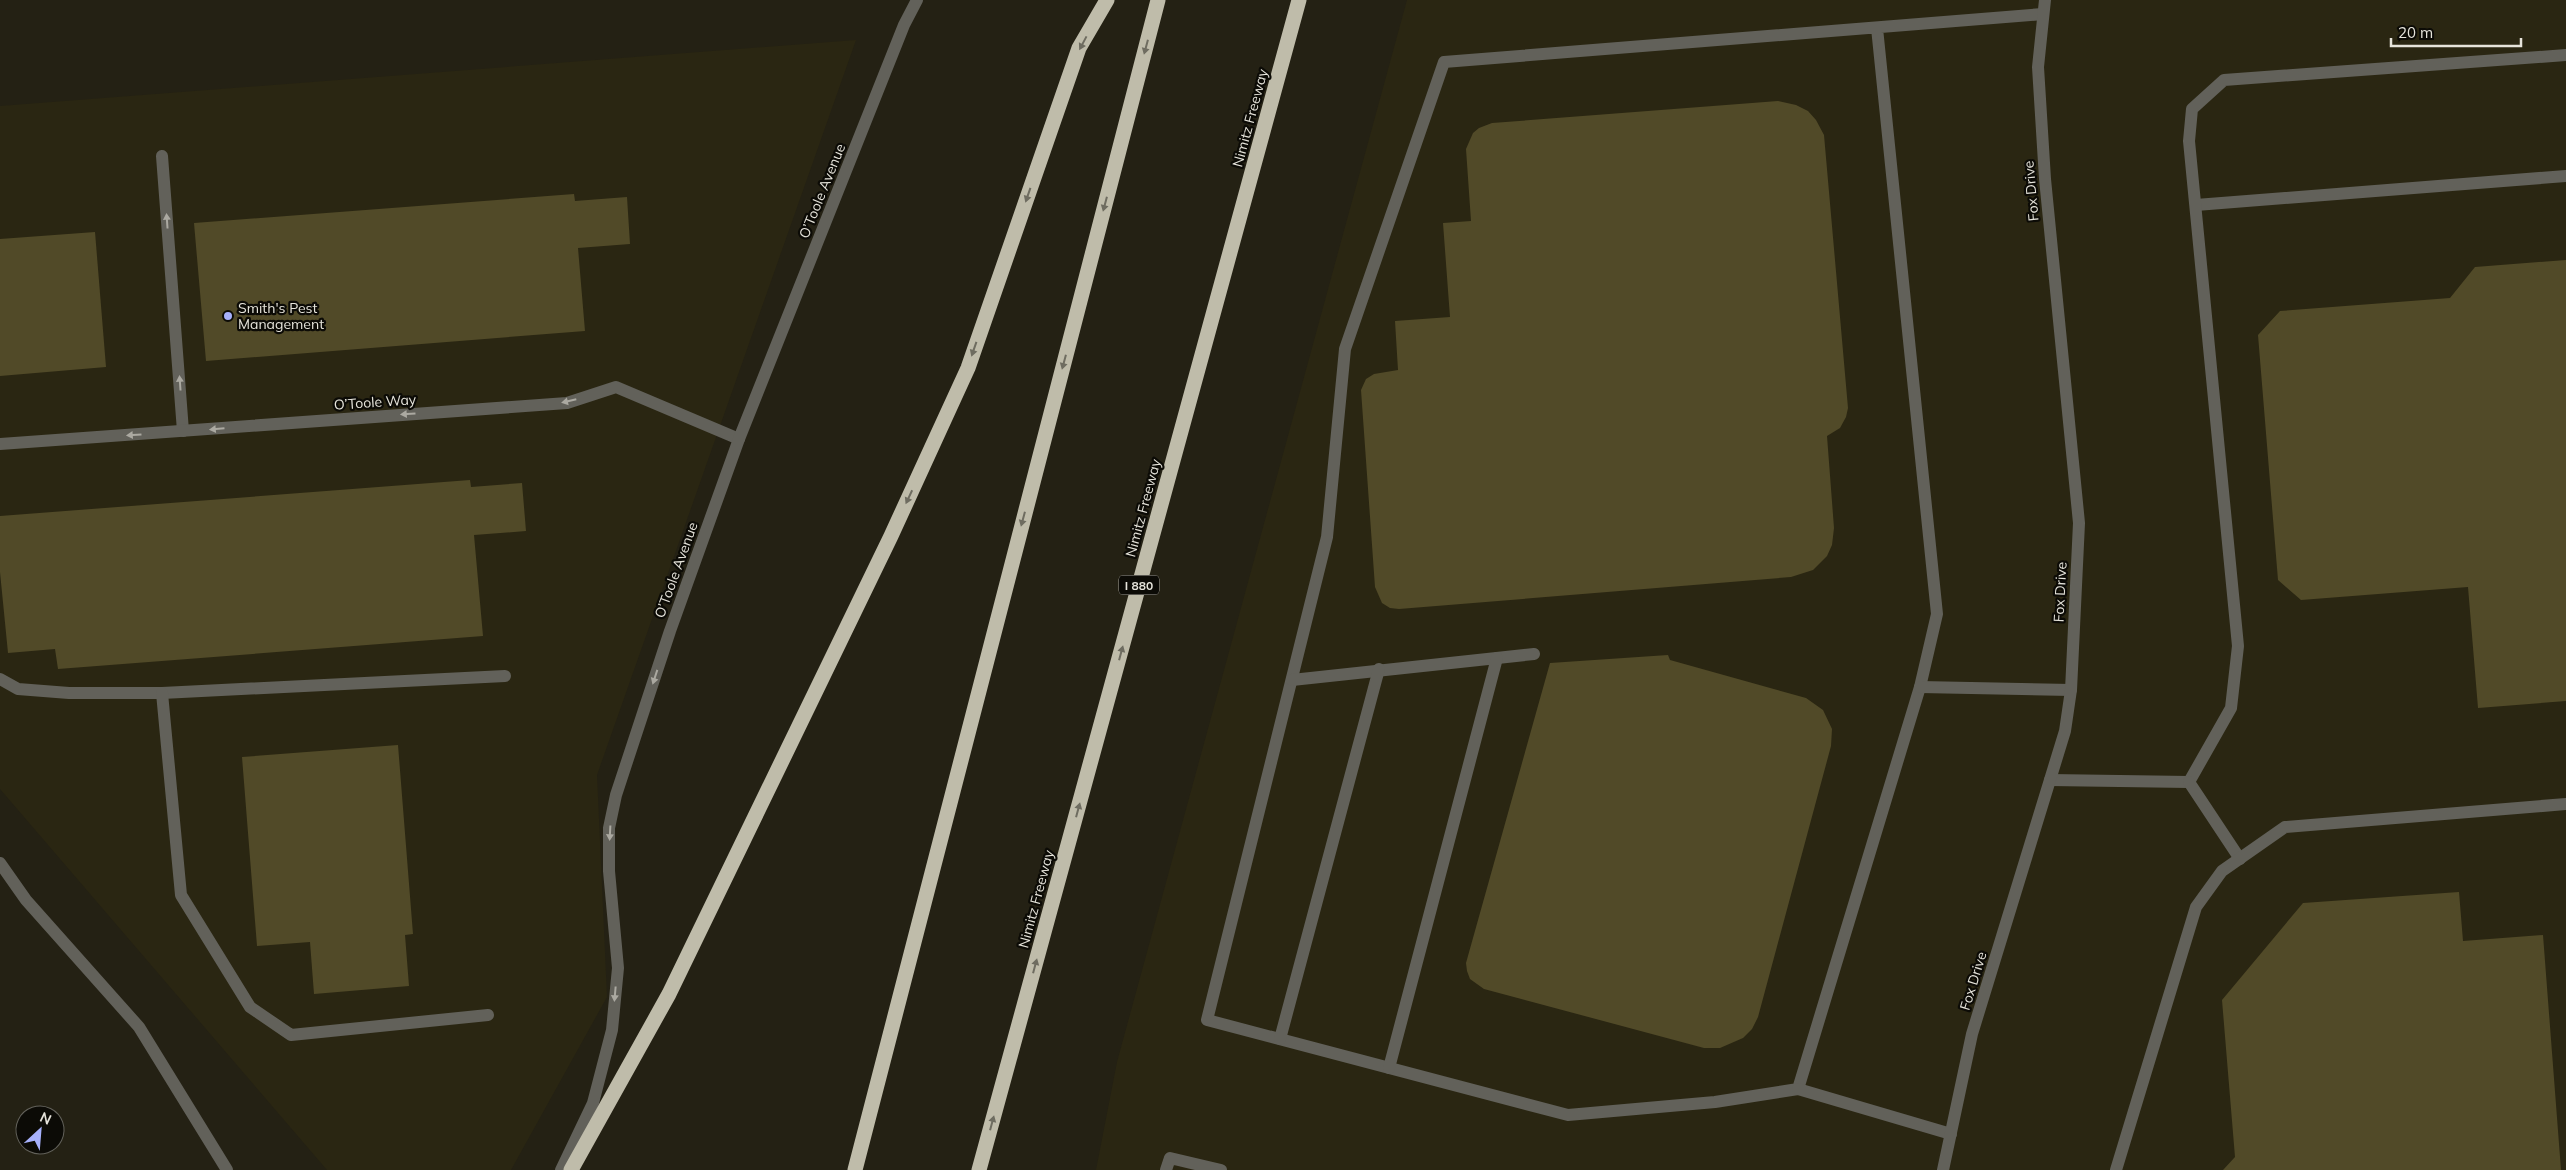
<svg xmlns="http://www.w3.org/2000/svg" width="2566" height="1170" font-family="Mulish,sans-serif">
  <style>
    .built { fill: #2a2612 }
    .building { fill: #514a28 }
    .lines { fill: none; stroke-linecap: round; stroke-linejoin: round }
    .minor { stroke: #62615a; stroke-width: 12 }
    .highway { stroke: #bfbcaa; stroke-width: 15 }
    .oneway { fill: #6e6c60 }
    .oneway2 { fill: #aba9a1 }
    .poi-dot { fill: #a7b1fc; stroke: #0c0b06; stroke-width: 2 }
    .labels { text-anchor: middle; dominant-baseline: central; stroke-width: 4.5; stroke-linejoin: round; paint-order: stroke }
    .shield { fill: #0c0b06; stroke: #a5a39b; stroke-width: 1 }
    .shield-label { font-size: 12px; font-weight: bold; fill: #e6e4db }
    .street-label { font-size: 14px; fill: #e6e4db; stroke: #0c0b06 }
    .poi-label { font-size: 14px; fill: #e6e4db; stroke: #0c0b06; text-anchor: start }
  </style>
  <rect width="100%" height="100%" fill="#242114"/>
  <g class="built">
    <path d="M1407,0H2566V1170H1096L1117,1062Z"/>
    <path d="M856,40L597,775L607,997L511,1170H327L0,789V106Z"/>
  </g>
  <g class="building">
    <path d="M1778,101L1796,105L1808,111L1816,120L1824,135L1848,408L1846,417L1840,428L1827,436L1834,528L1832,545L1827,556L1813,570L1791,577L1399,609L1390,608L1382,603L1375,587L1361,390L1366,379L1374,374L1398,370L1395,321L1450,317L1443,223L1471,221L1466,149L1473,133L1479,128L1492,123Z"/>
    <path d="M574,194L575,201L627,197L630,244L578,248L585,331L206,361L194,223Z"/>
    <path d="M95,232L106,367L0,376V239Z"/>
    <path d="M2566,260V701L2478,708L2468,587L2301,600L2278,580L2258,335L2280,311L2450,298L2475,267Z"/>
    <path d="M470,480L471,487L522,483L526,531L474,535L483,636L58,669L55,649L8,653L0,572V516Z"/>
    <path d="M1668,655L1670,660L1806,698L1823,710L1832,729L1831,746L1758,1017L1752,1029L1743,1038L1720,1048H1704L1484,989L1470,979L1467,971L1466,963L1550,663Z"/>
    <path d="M398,745L413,934L405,935L409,986L314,994L310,942L257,946L242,757Z"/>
    <path d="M2459,892L2463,941L2543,935L2561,1170H2223L2235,1157L2222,1000L2303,903Z"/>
  </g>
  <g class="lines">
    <g class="minor">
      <path d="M1877,28L1937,614L1920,687L1798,1089L1715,1102L1568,1115L1207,1020L1327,537L1345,349L1444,62L2043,14"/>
      <path d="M162,156L183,431"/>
      <path d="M2196,205L2566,176"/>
      <path d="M0,444L567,403L616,387L739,439"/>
      <path d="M0,679L18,689L69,693H162L505,676"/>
      <path d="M1292,680L1534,654"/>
      <path d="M1920,687L2071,690"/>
      <path d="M162,693L181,895L250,1007L291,1035L488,1015"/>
      <path d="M2050,780L2189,782"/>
      <path d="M2189,782L2231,708L2238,646L2189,141L2192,109L2224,80L2566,55"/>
      <path d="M2189,782L2240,859"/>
      <path d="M0,863L26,900L139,1027L227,1170"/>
      <path d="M1280,1039L1379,669"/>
      <path d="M1389,1068L1497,658"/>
      <path d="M1798,1089L1951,1134"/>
      <path d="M561,1170L593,1103L612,1030L618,968L609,871V828L616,795L670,631L739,439L904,25L917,0"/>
      <path d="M1166,1170L1170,1158L1221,1170"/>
      <path d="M1943,1170L1972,1034L2065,731L2071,690L2079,523L2045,179L2038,67L2045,0"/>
      <path d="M2116,1170L2196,907L2222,871L2285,827L2566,804"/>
    </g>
    <g class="highway">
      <path d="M571,1170L669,994L891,536L968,368L1079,48L1107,0"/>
      <path d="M855,1170L1158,0"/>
      <path d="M979,1170L1299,0"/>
    </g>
  </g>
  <defs><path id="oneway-solid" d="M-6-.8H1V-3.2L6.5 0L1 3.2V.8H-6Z" transform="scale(1.25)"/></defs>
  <g class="oneway">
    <use href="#oneway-solid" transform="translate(1083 43) rotate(118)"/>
    <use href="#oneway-solid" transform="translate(1146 47) rotate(105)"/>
    <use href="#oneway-solid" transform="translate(1028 195) rotate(109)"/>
    <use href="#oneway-solid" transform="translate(1105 204) rotate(105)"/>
    <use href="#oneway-solid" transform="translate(974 349) rotate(109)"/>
    <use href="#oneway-solid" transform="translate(1064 362) rotate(105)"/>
    <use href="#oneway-solid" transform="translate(909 497) rotate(115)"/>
    <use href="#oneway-solid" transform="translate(1023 519) rotate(105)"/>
    <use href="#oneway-solid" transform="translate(1121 653) rotate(-75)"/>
    <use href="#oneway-solid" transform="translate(1078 810) rotate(-75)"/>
    <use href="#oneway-solid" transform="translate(1035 966) rotate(-75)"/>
    <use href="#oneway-solid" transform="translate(992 1123) rotate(-75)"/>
  </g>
  <g class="oneway2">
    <use href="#oneway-solid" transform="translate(167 221) rotate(-94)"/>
    <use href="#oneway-solid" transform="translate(180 383) rotate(-94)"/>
    <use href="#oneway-solid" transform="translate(569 401) rotate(167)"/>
    <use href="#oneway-solid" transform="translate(408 414) rotate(176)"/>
    <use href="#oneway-solid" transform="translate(217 429) rotate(175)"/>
    <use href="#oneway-solid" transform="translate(134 435) rotate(176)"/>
    <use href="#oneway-solid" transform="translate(655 677) rotate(108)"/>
    <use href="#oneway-solid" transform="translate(610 833) rotate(93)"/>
    <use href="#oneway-solid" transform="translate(615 994) rotate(95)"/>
  </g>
  <circle class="poi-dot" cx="228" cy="316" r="5"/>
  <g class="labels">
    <rect class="shield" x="1119" y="575.5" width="40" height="19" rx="4"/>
    <g class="shield-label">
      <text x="1139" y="585">I 880</text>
    </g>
    <g class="street-label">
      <text transform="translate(1250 118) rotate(-75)">Nimitz Freeway</text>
      <text transform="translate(822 191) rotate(-68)">O’Toole Avenue</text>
      <text transform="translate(2031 191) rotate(-95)">Fox Drive</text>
      <text transform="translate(375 402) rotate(-4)">O’Toole Way</text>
      <text transform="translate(1143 508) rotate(-75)">Nimitz Freeway</text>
      <text transform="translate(676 570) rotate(-70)">O’Toole Avenue</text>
      <text transform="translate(2060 592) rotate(-87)">Fox Drive</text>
      <text transform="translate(1036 899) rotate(-75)">Nimitz Freeway</text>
      <text transform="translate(1973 981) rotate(-73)">Fox Drive</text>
    </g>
    <g class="poi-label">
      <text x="238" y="308">Smith's Pest<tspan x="238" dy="16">Management</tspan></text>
    </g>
  </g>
  <g transform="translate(40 1130) rotate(26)"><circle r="24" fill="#0c0b06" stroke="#63625b"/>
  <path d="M0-4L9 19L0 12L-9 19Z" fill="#a7b1fc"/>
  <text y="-8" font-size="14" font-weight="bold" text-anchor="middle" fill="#e6e4db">N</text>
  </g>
  <path d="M2391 38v8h130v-8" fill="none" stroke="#e6e4db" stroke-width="2.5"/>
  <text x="2398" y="38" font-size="15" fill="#e6e4db" stroke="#0c0b06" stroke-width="4" paint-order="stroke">20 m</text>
</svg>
